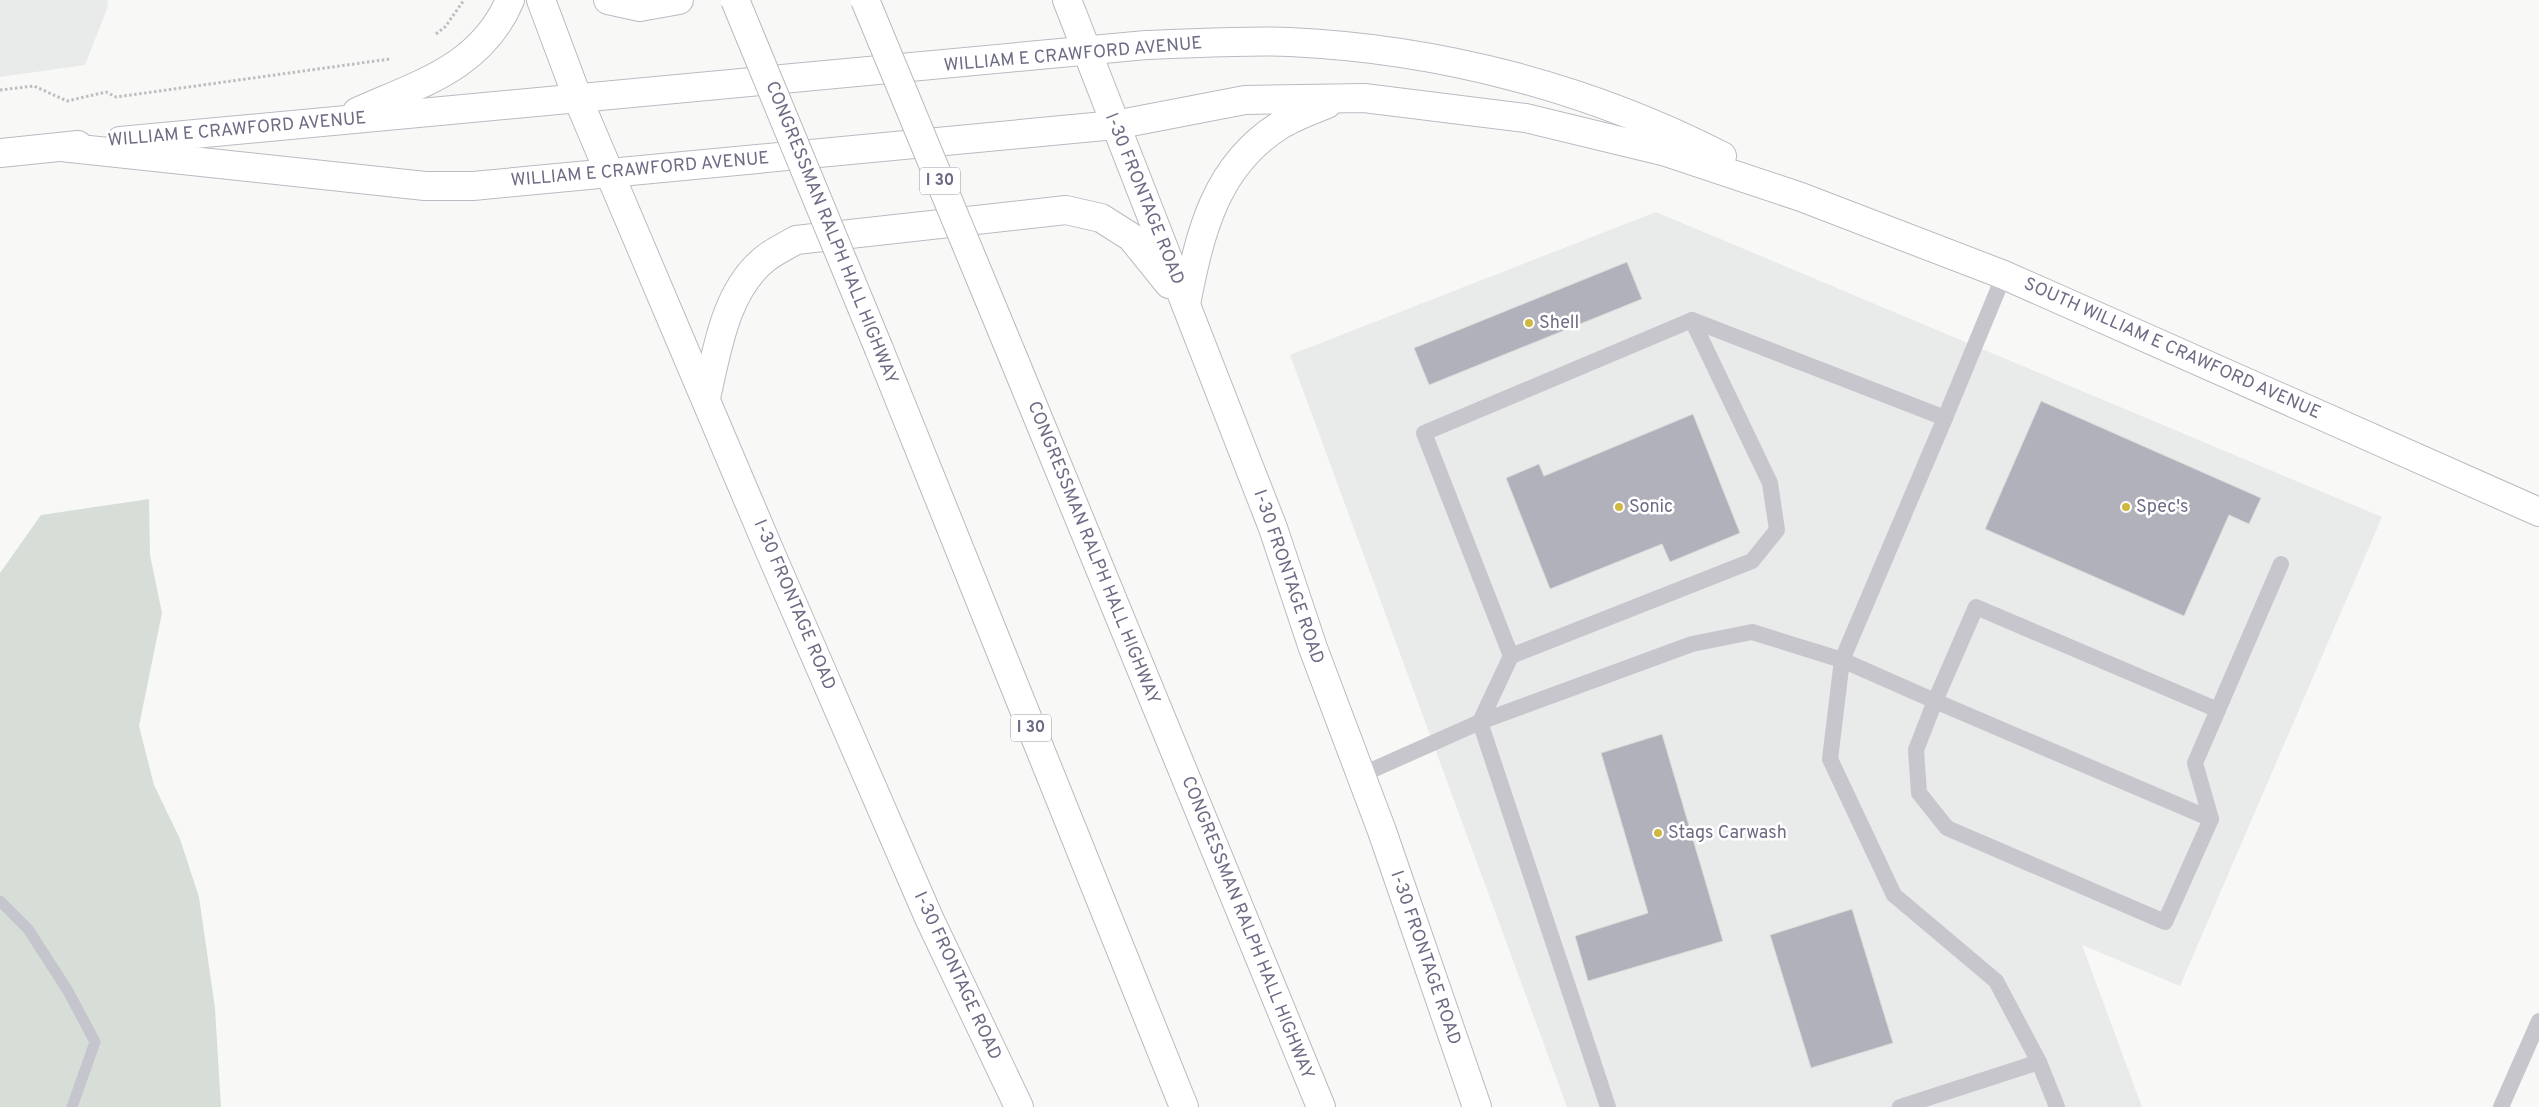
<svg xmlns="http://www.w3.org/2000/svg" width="2539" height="1107" font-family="Overpass,sans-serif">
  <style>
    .built { fill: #e9eaea }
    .green { fill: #d7ded8 }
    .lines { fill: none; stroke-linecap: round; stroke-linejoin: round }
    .stream { stroke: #c4c5cd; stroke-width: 11 }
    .building { fill: #b1b1bc; stroke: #dadbd9 }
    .secondary-casing { stroke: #bbbac2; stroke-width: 30 }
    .highway-casing { stroke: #b9b8be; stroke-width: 30 }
    .path { stroke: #bdbdc2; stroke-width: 3; stroke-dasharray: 2.5 2.5; stroke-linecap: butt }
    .lane { stroke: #c6c6cc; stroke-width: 16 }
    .secondary { stroke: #fff; stroke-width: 28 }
    .highway { stroke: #fff; stroke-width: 28 }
    .highway-bridge-casing { stroke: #b9b8be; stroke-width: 30; stroke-linecap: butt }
    .highway-bridge { stroke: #fff; stroke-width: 28 }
    .poi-dot { fill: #d0b741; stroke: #fff; stroke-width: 2 }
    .labels { text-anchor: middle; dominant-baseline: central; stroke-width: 5; stroke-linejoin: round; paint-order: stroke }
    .shield { fill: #fff; stroke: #9998aa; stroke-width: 1 }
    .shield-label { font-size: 16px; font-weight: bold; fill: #6d6c85 }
    .street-label { font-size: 18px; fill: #6d6c85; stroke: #fff }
    .poi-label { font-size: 18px; fill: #6d6c85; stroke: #fff; text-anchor: start }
  </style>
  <rect width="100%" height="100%" fill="#f8f9f7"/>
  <g class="built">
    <path d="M0,0H107L108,6L85,65L0,77Z"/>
    <path d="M1656,212L2382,517L2180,986L2082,945L2142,1107H1567L1290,355Z"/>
  </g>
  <path class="green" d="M149,499L150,555L162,613L139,726L154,785L180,839L199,897L215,1008L221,1107H0V573L41,515Z"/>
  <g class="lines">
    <path class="stream" d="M0,901L28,929L68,991L95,1042L72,1107"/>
  </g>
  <g class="building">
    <path d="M1627,262L1642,299L1429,385L1414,348Z"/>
    <path d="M2041,401L2261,498L2249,524L2229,515L2184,616L1985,529Z"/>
    <path d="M1693,414L1740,533L1670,562L1662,544L1550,589L1506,478L1539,464L1544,476Z"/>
    <path d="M1662,734L1723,941L1588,981L1575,936L1648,913L1601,753Z"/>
    <path d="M1852,909L1893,1043L1811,1068L1770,935Z"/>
  </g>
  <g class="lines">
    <defs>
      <g id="secondary">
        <path d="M541,0L578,99L771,554L929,918L1019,1107"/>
        <path d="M608,0L640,7L679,0"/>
        <path d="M1067,0L1273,528L1313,648L1382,831L1477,1107"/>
        <path d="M357,112C419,84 481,68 510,0"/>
        <path d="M120,141L1146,45C1193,44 1242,40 1290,42C1440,49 1589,88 1722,156"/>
        <path d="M61,147L425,186H473L1115,125L1245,100L1364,98L1526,118L1666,152L1801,197L2004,275L2539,512"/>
        <path d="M0,153L78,145"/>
        <path d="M1186,304C1200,233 1215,165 1282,124C1296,116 1312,110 1327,104"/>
        <path d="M706,398C717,351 725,290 766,258C775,251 786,246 796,240L1066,210L1101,218L1131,237L1169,284"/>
      </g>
      <g id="highway">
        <path d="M879,349L1184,1107"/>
        <path d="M1015,362L1321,1107"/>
      </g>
    </defs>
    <use href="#secondary" class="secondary-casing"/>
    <use href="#highway" class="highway-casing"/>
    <g class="path">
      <path d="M436,34L445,27L464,0"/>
      <path d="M0,90L34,86L67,101L106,92L116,97L390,59"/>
    </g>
    <g class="lane">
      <path d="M1511,656L1752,561L1777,530L1770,483L1692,320"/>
      <path d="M1361,775L1480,722L1511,656L1424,433L1692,320L1945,418L2004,275"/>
      <path d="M2211,819L1935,701L1976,607L2218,710"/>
      <path d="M1608,1107L1480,722L1692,644L1752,632L1842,660L1945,418"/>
      <path d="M1900,1107L2039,1062"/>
      <path d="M2057,1107L2039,1062L1996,981L1894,895L1830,759L1842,660L1935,701L1916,750L1919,793L1947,828L2165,922L2211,819L2195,763L2281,564"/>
      <path d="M2501,1107L2539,1021"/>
    </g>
    <use href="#secondary" class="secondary"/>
    <use href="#highway" class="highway"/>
    <defs>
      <g id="highway-bridge">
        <path d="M735,0L879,349"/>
        <path d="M865,0L1015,362"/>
      </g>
    </defs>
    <use href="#highway-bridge" class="highway-bridge-casing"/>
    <use href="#highway-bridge" class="highway-bridge"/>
  </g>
  <g class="poi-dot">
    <circle cx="1529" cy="323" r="5"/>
    <circle cx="1619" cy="507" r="5"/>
    <circle cx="2126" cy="507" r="5"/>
    <circle cx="1658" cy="833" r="5"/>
  </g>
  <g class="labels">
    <g class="shield">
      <rect x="920" y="167.5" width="40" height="27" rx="4"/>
      <rect x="1011" y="714.5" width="40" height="27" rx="4"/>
    </g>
    <g class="shield-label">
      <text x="940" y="181">I 30</text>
      <text x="1031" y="728">I 30</text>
    </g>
    <g class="street-label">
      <text transform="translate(1073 55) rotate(-5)">WILLIAM E CRAWFORD AVENUE</text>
      <text transform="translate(237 130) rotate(-5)">WILLIAM E CRAWFORD AVENUE</text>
      <text transform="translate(640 170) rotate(-5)">WILLIAM E CRAWFORD AVENUE</text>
      <text transform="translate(1144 199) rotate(68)">I-30 FRONTAGE ROAD</text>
      <text transform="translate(831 233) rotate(68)">CONGRESSMAN RALPH HALL HIGHWAY</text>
      <text transform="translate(2172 349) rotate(24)">SOUTH WILLIAM E CRAWFORD AVENUE</text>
      <text transform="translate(1093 553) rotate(68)">CONGRESSMAN RALPH HALL HIGHWAY</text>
      <text transform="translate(1288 577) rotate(71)">I-30 FRONTAGE ROAD</text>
      <text transform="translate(794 605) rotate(67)">I-30 FRONTAGE ROAD</text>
      <text transform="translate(1247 928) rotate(68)">CONGRESSMAN RALPH HALL HIGHWAY</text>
      <text transform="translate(1425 958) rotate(71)">I-30 FRONTAGE ROAD</text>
      <text transform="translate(957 976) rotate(65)">I-30 FRONTAGE ROAD</text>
    </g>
    <g class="poi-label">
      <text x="1539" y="323">Shell</text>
      <text x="1629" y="507">Sonic</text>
      <text x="2136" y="507">Spec's</text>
      <text x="1668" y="833">Stags Carwash</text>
    </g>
  </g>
</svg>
